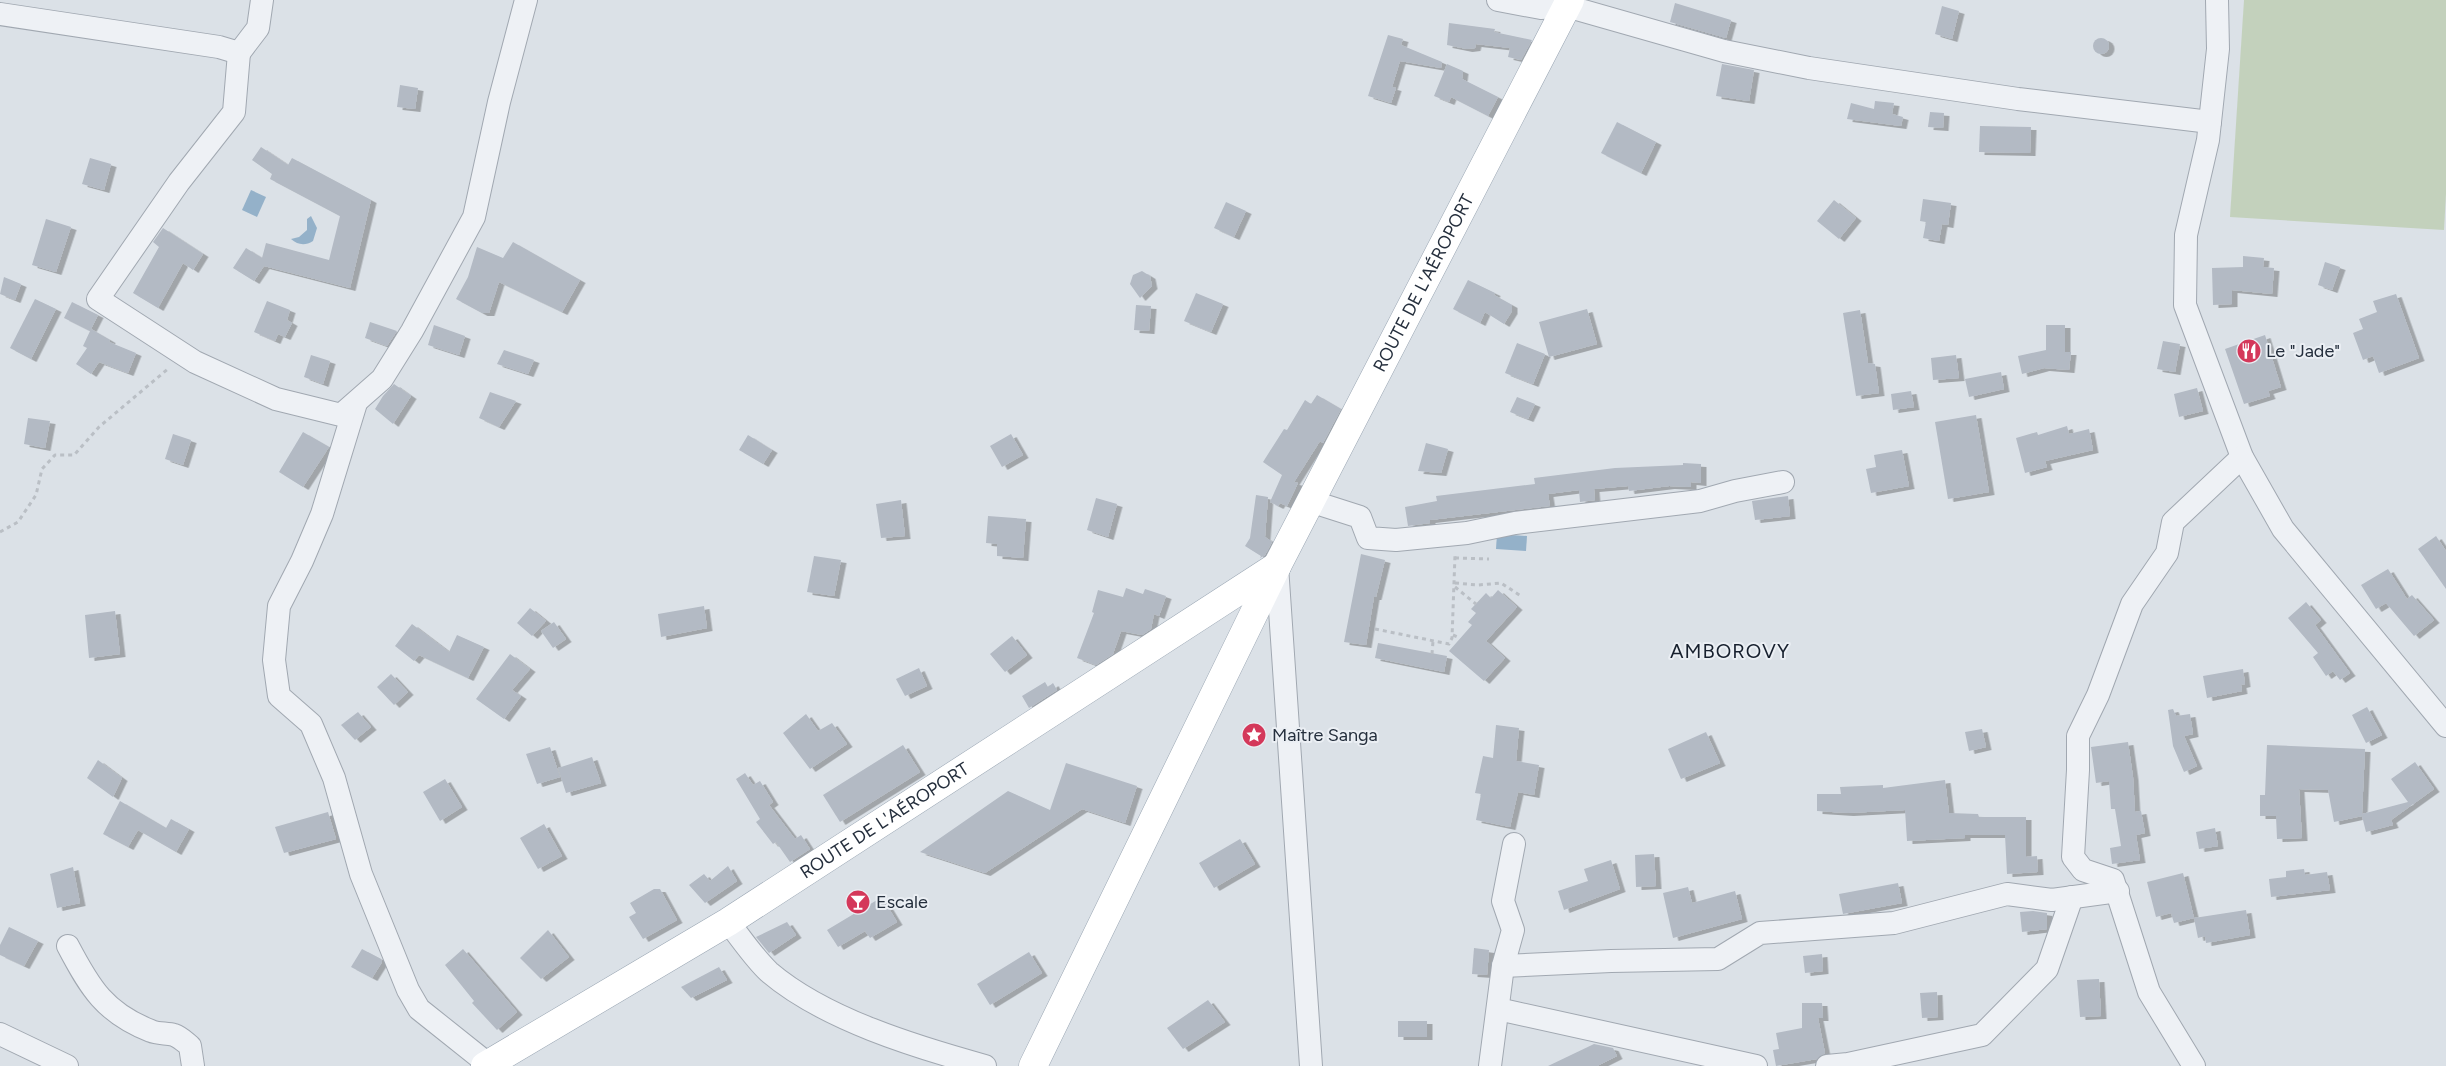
<svg xmlns="http://www.w3.org/2000/svg" width="2446" height="1066" font-family="Figtree,sans-serif">
  <style>
    .green { fill: #c3d1bc }
    .water { fill: #94b1c9 }
    .building { fill: #b3bac4; filter: url(#shadow) }
    .lines { fill: none; stroke-linecap: round; stroke-linejoin: round }
    .minor-casing { stroke: #a1a8b1; stroke-width: 24 }
    .major-casing { stroke: #9aa6b3; stroke-width: 29 }
    .path { stroke: #babfc5; stroke-width: 3; stroke-dasharray: 4 4; stroke-linecap: butt }
    .minor { stroke: #eef1f5; stroke-width: 22 }
    .major { stroke: #fff; stroke-width: 28 }
    .labels { text-anchor: middle; dominant-baseline: central; stroke-width: 4; stroke-linejoin: round; paint-order: stroke }
    .street-label { font-size: 18px; fill: #252f3d; stroke: #ebeff4 }
    .poi-label { font-size: 18px; fill: #252f3d; stroke: #ebeff4; text-anchor: start }
    .quarter-label { font-size: 20px; letter-spacing: 1px; fill: #17202e; stroke: #ebeff4 }
  </style>
  <defs>
    <filter id="shadow"><feDropShadow dx="5.5" dy="3" stdDeviation="0" flood-color="#0004"/></filter>
  </defs>
  <rect width="100%" height="100%" fill="#dbe1e7"/>
  <path class="green" d="M2244,0H2446V194L2444,230L2230,217Z"/>
  <g class="water">
    <path d="M251,190L266,197L257,217L242,210Z"/>
    <path d="M311,216L317,228L313,241C305,246 298,245 291,239L299,237L307,230V219Z"/>
    <path d="M1497,534L1527,536L1526,551L1496,549Z"/>
  </g>
  <g class="building">
    <path d="M1675,3L1731,20L1726,38L1670,22Z"/>
    <path d="M1942,6L1959,11L1952,39L1935,34Z"/>
    <path d="M1449,23L1495,29L1494,32L1532,40L1521,60L1508,57L1510,48L1476,44L1475,48L1467,49L1447,45Z"/>
    <path d="M1388,35L1403,39L1401,45L1442,62L1441,68L1400,61L1392,87L1396,88L1391,103L1368,96Z"/>
    <circle cx="2101" cy="46" r="8"/>
    <path d="M1447,64L1463,71L1462,79L1498,97L1488,116L1451,97L1449,102L1434,96Z"/>
    <path d="M1722,64L1754,70L1749,101L1716,96Z"/>
    <path d="M400,85L418,88L415,109L397,107Z"/>
    <path d="M1875,101L1894,103L1892,114L1903,117L1901,126L1847,119L1851,103L1874,109Z"/>
    <path d="M1930,112L1944,113L1943,128L1928,127Z"/>
    <path d="M1617,122L1656,142L1641,173L1601,153Z"/>
    <path d="M1980,126L2031,127L2030,153L1979,152Z"/>
    <path d="M261,147L288,165L292,158L371,200L350,288L264,266L254,281L233,268L246,248L262,258L266,243L329,260L340,216L270,179L272,174L252,160Z"/>
    <path d="M90,158L111,164L104,190L82,184Z"/>
    <path d="M1923,199L1951,203L1948,225L1942,224L1939,241L1923,238L1926,222L1920,221Z"/>
    <path d="M1834,200L1856,218L1839,239L1817,221Z"/>
    <path d="M1226,202L1246,211L1234,237L1214,228Z"/>
    <path d="M46,219L71,227L56,272L32,265Z"/>
    <path d="M163,228L203,254L193,270L183,263L158,308L133,293L159,247L153,242Z"/>
    <path d="M513,242L580,280L562,312L499,282L489,313H482L456,299L468,277L477,247L503,258Z"/>
    <path d="M2243,256L2264,258L2263,267L2274,268L2272,294L2232,290V304L2213,305L2212,268L2243,267Z"/>
    <path d="M2325,262L2340,267L2332,290L2318,285Z"/>
    <path d="M1142,271L1150,276L1152,286L1140,298L1130,284L1133,275Z"/>
    <path d="M4,277L21,284L15,300L0,294Z"/>
    <path d="M1468,280L1495,293L1494,295L1512,305V311L1504,324L1485,312L1480,323L1453,309Z"/>
    <path d="M1196,293L1223,304L1211,332L1184,321Z"/>
    <path d="M2396,294L2419,358L2379,373L2373,356L2363,360L2353,333L2363,329L2359,319L2377,312L2373,301Z"/>
    <path d="M35,299L56,309L31,359L10,348Z"/>
    <path d="M267,301L290,310L287,320L292,323L285,337L278,334L275,341L254,332Z"/>
    <path d="M72,302L98,315L90,331L64,318Z"/>
    <path d="M1136,305L1151,306L1149,331L1134,330Z"/>
    <path d="M1587,309L1597,344L1549,357L1539,322Z"/>
    <path d="M1860,310L1868,363L1875,364L1879,393L1856,396L1843,313Z"/>
    <path d="M370,322L397,331L387,346L365,338Z"/>
    <path d="M434,325L465,336L459,355L428,345Z"/>
    <path d="M2046,325H2065V352H2071L2069,370L2044,368L2022,374L2018,356L2046,350Z"/>
    <path d="M91,329L110,340L109,342L136,353L128,373L99,362L91,374L76,364L87,348L83,346Z"/>
    <path d="M2265,335L2281,387L2268,391L2270,396L2244,404L2225,349Z"/>
    <path d="M2163,341L2180,344L2175,372L2157,369Z"/>
    <path d="M1517,343L1545,354L1533,384L1505,373Z"/>
    <path d="M504,350L534,360L528,374L497,364Z"/>
    <path d="M311,355L330,361L323,384L304,377Z"/>
    <path d="M1956,355L1959,378L1933,380L1931,358Z"/>
    <path d="M2001,372L2004,389L1969,397L1965,379Z"/>
    <path d="M394,384L411,396L393,424L375,409L383,396Z"/>
    <path d="M2197,388L2203,411L2179,417L2174,394Z"/>
    <path d="M1911,391L1914,407L1893,410L1891,394Z"/>
    <path d="M490,392L516,401L499,427L479,418Z"/>
    <path d="M1317,395L1341,409L1323,443L1320,441L1294,482L1298,483L1287,506L1280,503L1278,506L1270,502L1282,475L1263,462L1284,429L1287,430L1305,400L1311,404Z"/>
    <path d="M1517,397L1535,404L1528,419L1510,412Z"/>
    <path d="M1976,415L1989,492L1948,499L1935,422Z"/>
    <path d="M28,418L50,421L45,448L24,444Z"/>
    <path d="M2067,426L2069,434L2089,429L2093,450L2045,461L2047,467L2025,473L2016,438L2037,432L2038,435Z"/>
    <path d="M303,432L329,447L303,487L279,472Z"/>
    <path d="M173,434L191,440L183,465L165,459Z"/>
    <path d="M1011,434L1023,455L1002,467L990,446Z"/>
    <path d="M748,435L772,450L763,464L739,450Z"/>
    <path d="M1426,443L1448,449L1441,473L1418,471Z"/>
    <path d="M1902,450L1909,486L1871,493L1866,469L1876,467L1874,455Z"/>
    <path d="M1683,463L1701,464V483L1691,482V487L1669,486L1629,491L1628,486L1594,489L1595,500L1580,502L1579,490L1548,494L1550,506L1430,520V523L1408,526L1405,507L1437,501L1436,496L1535,484L1534,478L1615,468L1683,465Z"/>
    <path d="M1256,495L1268,497L1265,537L1272,542L1265,555L1260,558L1261,556L1245,546L1250,538Z"/>
    <path d="M1788,496L1790,516L1755,520L1752,501Z"/>
    <path d="M1096,498L1117,504L1108,537L1087,530Z"/>
    <path d="M901,500L905,536L881,538L876,504Z"/>
    <path d="M988,516L1026,519L1023,558L997,556V544L986,543Z"/>
    <path d="M2436,536L2446,551V589L2418,549Z"/>
    <path d="M1361,554L1385,560L1376,597H1374L1366,645L1344,642Z"/>
    <path d="M814,556L841,560L834,596L807,592Z"/>
    <path d="M2388,569L2407,599L2412,595L2434,620L2414,636L2386,603L2376,609L2361,585Z"/>
    <path d="M1126,588L1143,594L1145,589L1166,596L1159,616L1154,614L1151,629L1142,635L1121,631L1113,654L1096,665L1077,658L1094,613L1092,612L1098,590L1123,597Z"/>
    <path d="M1498,590L1517,607L1486,641L1505,658L1484,681L1449,651L1472,625L1468,622L1476,613L1471,609L1486,593L1491,598Z"/>
    <path d="M2306,602L2321,620L2315,625L2350,673L2340,680L2333,671L2326,676L2313,657L2318,653L2288,618Z"/>
    <path d="M704,606L707,628L661,637L658,614Z"/>
    <path d="M530,608L546,621L532,636L517,623Z"/>
    <path d="M115,611L120,654L89,658L85,615Z"/>
    <path d="M554,622L566,639L553,648L541,631Z"/>
    <path d="M412,624L449,652L457,635L484,647L468,678L419,655L414,661L395,646Z"/>
    <path d="M1012,636L1027,655L1005,672L990,654Z"/>
    <path d="M1378,643L1447,656L1444,672L1375,658Z"/>
    <path d="M510,654L530,669L512,690L521,696L504,719L476,699Z"/>
    <path d="M919,668L927,686L905,696L896,679Z"/>
    <path d="M2243,669L2245,684L2241,685L2242,691L2207,698L2203,676Z"/>
    <path d="M391,674L408,692L394,705L377,687Z"/>
    <path d="M1045,682L1048,687L1053,683L1057,690L1029,708L1022,696Z"/>
    <path d="M2367,707L2382,735L2366,743L2352,715Z"/>
    <path d="M2173,709L2176,716L2190,714L2193,734L2184,736L2197,766L2184,772L2173,746L2168,710Z"/>
    <path d="M358,712L371,727L355,740L341,725Z"/>
    <path d="M806,714L818,731L832,723L847,744L810,769L783,733Z"/>
    <path d="M1496,725L1519,728L1516,761L1539,765L1534,795L1518,792L1510,827L1476,820L1481,794L1475,793L1483,756L1493,758Z"/>
    <path d="M1982,729L1986,747L1969,751L1965,732Z"/>
    <path d="M1706,732L1720,763L1681,779L1668,749Z"/>
    <path d="M2128,742L2133,777L2135,812L2141,811L2145,833L2136,835L2140,860L2112,864L2110,848L2121,846L2115,809H2111L2109,781L2096,783L2091,747Z"/>
    <path d="M903,745L920,772L840,822L823,795Z"/>
    <path d="M2267,745L2365,749L2362,814L2408,802L2391,779L2415,762L2434,789L2391,820L2393,825L2366,832L2362,816L2334,822L2328,790L2299,789L2302,838L2277,839L2276,816H2260V795H2265Z"/>
    <path d="M550,747L560,777L537,784L526,754Z"/>
    <path d="M592,757L601,783L566,793L558,768Z"/>
    <path d="M98,760L122,778L113,797L87,778Z"/>
    <path d="M1066,763L1137,786L1125,823L1082,809L985,873L920,852L1008,791L1050,810Z"/>
    <path d="M745,773L753,785L760,781L773,802L769,805L795,839L801,835L810,849L790,862L776,842L773,844L756,822L760,819L736,779Z"/>
    <path d="M445,779L462,807L440,821L423,792Z"/>
    <path d="M1945,780L1949,813L1978,814L1979,817H2026V857L2037,856L2038,872L2007,874L2005,835H1965V838L1907,841L1905,810L1848,813L1817,811V794H1841L1840,787L1883,785V788Z"/>
    <path d="M120,801L166,828L171,819L189,829L176,852L138,830L128,847L103,834Z"/>
    <path d="M328,812L336,839L284,853L275,827Z"/>
    <path d="M544,824L562,856L538,869L520,838Z"/>
    <path d="M2215,828L2218,846L2199,849L2196,832Z"/>
    <path d="M1240,839L1255,864L1214,888L1199,863Z"/>
    <path d="M1654,854L1656,886L1636,887L1635,855Z"/>
    <path d="M1611,860L1620,889L1564,910L1558,891L1588,881L1584,869Z"/>
    <path d="M728,866L737,881L705,903L689,885L704,874L710,881Z"/>
    <path d="M73,867L80,903L57,908L50,874Z"/>
    <path d="M2304,869L2305,875L2327,872L2330,890L2271,897L2269,879L2286,877V871Z"/>
    <path d="M2183,873L2194,918L2246,910L2250,935L2206,943L2205,936L2198,938L2194,918L2174,923L2171,913L2156,917L2147,882Z"/>
    <path d="M1898,883L1902,903L1843,914L1839,894Z"/>
    <path d="M1688,887L1692,903L1735,891L1742,919L1673,938L1663,893Z"/>
    <path d="M654,889H660L677,920L643,939L629,917L636,913L630,903Z"/>
    <path d="M882,897L897,922L870,938L865,931L838,947L827,930Z"/>
    <path d="M2033,911L2047,913V929L2022,932L2020,912Z"/>
    <path d="M787,922L796,935L769,953L756,937Z"/>
    <path d="M9,927L38,941L24,966L0,955V945Z"/>
    <path d="M548,930L569,957L541,979L520,958Z"/>
    <path d="M1474,948L1489,950L1487,975L1472,974Z"/>
    <path d="M362,949L381,959L382,962L372,978L351,967Z"/>
    <path d="M463,949L517,1012L497,1030L472,1003L474,1001L445,965Z"/>
    <path d="M1029,952L1042,973L990,1005L977,984Z"/>
    <path d="M1822,954L1823,971L1805,973L1803,956Z"/>
    <path d="M719,967L727,980L691,998L681,987Z"/>
    <path d="M2099,979L2101,1016L2080,1017L2077,980Z"/>
    <path d="M1937,992L1938,1017L1922,1018L1920,993Z"/>
    <path d="M1208,1000L1225,1022L1183,1049L1167,1028Z"/>
    <path d="M1802,1003H1822L1823,1018H1818L1825,1053L1817,1059L1776,1066L1773,1050L1779,1049L1776,1033L1802,1028Z"/>
    <rect x="1398" y="1021" width="29" height="16"/>
    <path d="M1594,1044L1613,1048L1617,1056L1597,1066H1548Z"/>
  </g>
  <g class="lines">
    <defs>
      <g id="minor">
        <path d="M1498,0L1541,8L1566,6L1724,51L1809,68L2018,99L2210,122"/>
        <path d="M2217,0L2218,49L2208,140L2186,235L2185,305L2242,457L2283,529L2446,726"/>
        <path d="M0,14L219,47L239,53L258,28L262,0"/>
        <path d="M239,53L234,112L179,182L98,299L195,362L276,399L341,415L382,379L412,331L474,217L499,102L526,0"/>
        <path d="M356,403L322,514L302,561L279,606L274,660L279,696L311,724L334,778L361,874L408,990L419,1009L488,1064"/>
        <path d="M1310,501L1360,517L1368,538L1396,540L1467,533L1515,523L1700,501L1735,491L1783,482"/>
        <path d="M1277,566L1311,1066"/>
        <path d="M728,922C741,938 754,958 769,972C824,1019 916,1047 985,1066"/>
        <path d="M68,946C90,988 105,1013 151,1031C158,1034 167,1033 174,1035C180,1037 185,1042 190,1046L193,1066"/>
        <path d="M1503,966L1611,961L1718,959L1760,933L1894,923L2007,894L2052,900L2118,891"/>
        <path d="M1498,1009L1756,1066"/>
        <path d="M0,1034L67,1066"/>
        <path d="M1490,1066L1503,966L1513,930L1503,901L1514,844"/>
        <path d="M1827,1066L1848,1064L1982,1035L2047,969L2072,897"/>
        <path d="M2194,1066L2149,992L2113,880L2083,870L2073,857L2078,770V736L2098,695L2132,604L2167,553L2173,522L2242,457"/>
      </g>
      <g id="major">
        <path id="s1" d="M485,1066L728,922L1277,566"/>
        <path id="s2" d="M1033,1066L1277,566L1570,0"/>
      </g>
    </defs>
    <use href="#minor" class="minor-casing"/>
    <use href="#major" class="major-casing"/>
    <g class="path">
      <path d="M0,532L18,522L36,495L42,469L55,455H74L99,427L169,368"/>
      <path d="M1455,558L1489,559"/>
      <path d="M1455,583L1478,585L1501,583L1521,596"/>
      <path d="M1455,587L1476,604"/>
      <path d="M1375,629L1449,644L1452,638L1455,555"/>
      <path d="M1453,635L1460,638"/>
      <path d="M1432,654L1433,641"/>
    </g>
    <use href="#minor" class="minor"/>
    <use href="#major" class="major"/>
  </g>
  <defs>
    <symbol id="restaurant-disc" viewBox="-11 -11 22 22"><circle r="9.5" fill="#d4385a" stroke="#ebeff4"/><path d="M-5-6h1v4h1v-4h1v4h1v-4h1v5L-1.5 .5V6h-2V.5L-5-1ZM5-6V6H3V1.5H1.5Q1.5-4 5-6Z" fill="#fff"/></symbol>
    <symbol id="sight-disc" viewBox="-11 -11 22 22"><circle r="9.5" fill="#d4385a" stroke="#ebeff4"/><path d="M0-6L1.8-2.2L6-1.7L2.9 1.2L3.7 5.4L0 3.3L-3.7 5.4L-2.9 1.2L-6-1.7L-1.8-2.2Z" fill="#fff"/></symbol>
    <symbol id="bar-disc" viewBox="-11 -11 22 22"><circle r="9.5" fill="#d4385a" stroke="#ebeff4"/><path d="M-6-5H6L.8 .8V4.5H3.5V6h-7V4.5H-.8V.8Z" fill="#fff"/></symbol>
  </defs>
  <g fill-rule="evenodd">
    <use href="#restaurant-disc" x="2235" y="337" width="28" height="28"/>
    <use href="#sight-disc" x="1240" y="721" width="28" height="28"/>
    <use href="#bar-disc" x="844" y="888" width="28" height="28"/>
  </g>
  <g class="labels">
    <g class="street-label">
      <text stroke="none"><textPath href="#s2" startOffset="875">ROUTE DE L'AÉROPORT</textPath></text>
      <text stroke="none"><textPath href="#s1" startOffset="469">ROUTE DE L'AÉROPORT</textPath></text>
    </g>
    <g class="poi-label">
      <text x="2266" y="351">Le "Jade"</text>
      <text x="1272" y="735">Maître Sanga</text>
      <text x="876" y="902">Escale</text>
    </g>
    <g class="quarter-label">
      <text x="1730" y="651">AMBOROVY</text>
    </g>
  </g>
</svg>
